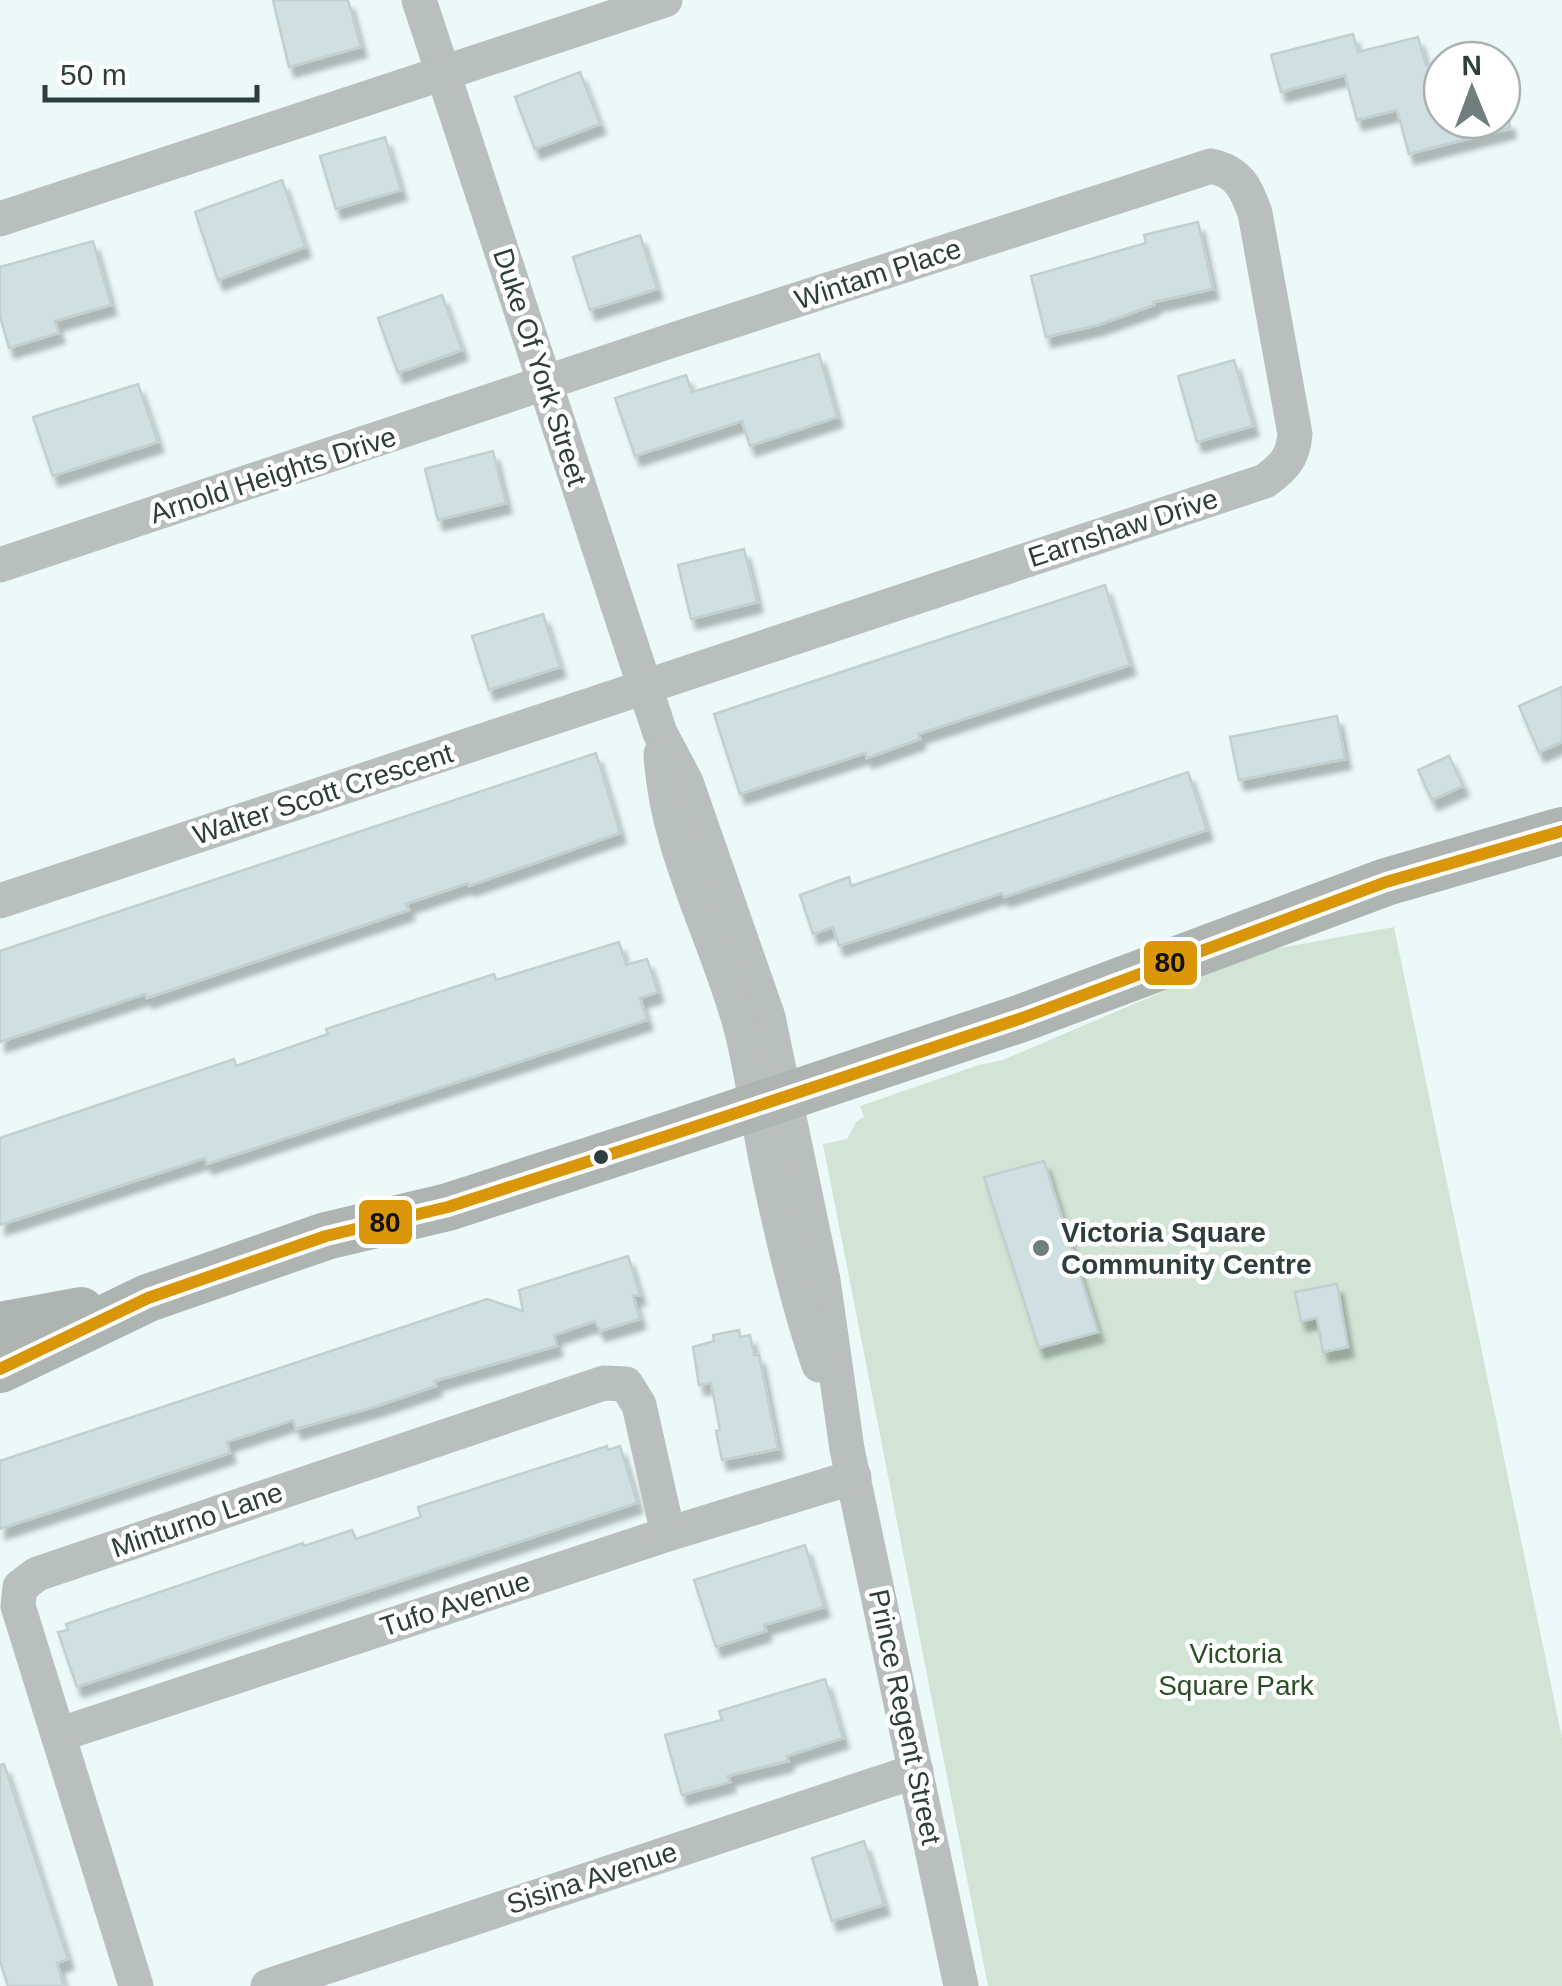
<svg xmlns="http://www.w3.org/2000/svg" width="1562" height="1986" font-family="Helvetica,sans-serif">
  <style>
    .green { fill: #d1e4d5 }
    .building { fill: #d0dfe1; stroke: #c2cfd0; stroke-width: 2.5; filter: url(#shadow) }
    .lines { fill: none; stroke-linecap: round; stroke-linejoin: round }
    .street { stroke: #b9bfbd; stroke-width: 35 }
    .secondary { stroke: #adb4b1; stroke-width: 48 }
    .bus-1-casing { stroke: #fff; stroke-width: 20 }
    .bus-1 { stroke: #d99609; stroke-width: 12 }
    .bus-dot { fill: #2d3e3d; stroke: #fff; stroke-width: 4 }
    .poi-dot { fill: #707f7e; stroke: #fff; stroke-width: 4 }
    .labels { text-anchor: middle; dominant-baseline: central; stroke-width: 9; stroke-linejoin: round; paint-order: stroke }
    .street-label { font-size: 28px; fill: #2d3e3d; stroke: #fff }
    .poi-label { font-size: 28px; font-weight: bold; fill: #2d3e3d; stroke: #fff; text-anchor: start }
    .park-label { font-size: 28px; fill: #294f25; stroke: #fff }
    .line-badge { stroke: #fff; stroke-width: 4 }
    .pale-badge-label { font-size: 28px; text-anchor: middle; font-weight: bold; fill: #111 }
  </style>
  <defs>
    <filter id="shadow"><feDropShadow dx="5.5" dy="10" stdDeviation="2.5" flood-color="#0004"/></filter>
  </defs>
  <rect width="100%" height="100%" fill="#ecf9f8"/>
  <path class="green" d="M1394,927L1562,1738V1986H988L823,1144L847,1139L856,1122L864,1117L860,1106L979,1065L1003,1060L1253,953Z"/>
  <g class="building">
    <path d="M273,0H348L361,47L289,67Z"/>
    <path d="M1353,34L1358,52L1418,37L1426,65L1442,61V120H1509L1510,128L1409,154L1397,110L1357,120L1345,75L1281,92L1271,55Z"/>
    <path d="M580,72L600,124L535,149L515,97Z"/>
    <path d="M385,137L401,190L336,209L320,156Z"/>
    <path d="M282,180L305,247L218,280L195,212Z"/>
    <path d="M1198,222L1213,289L1153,302L1154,305L1098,325L1046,337L1031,276L1146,243L1144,235Z"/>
    <path d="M640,235L657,289L590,310L573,257Z"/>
    <path d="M93,241L111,305L55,321L59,333L9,348L0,316V267Z"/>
    <path d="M442,295L462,350L398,373L378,318Z"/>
    <path d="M819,354L837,417L750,446L742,421L635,456L615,398L686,375L692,392Z"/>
    <path d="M1234,360L1253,426L1197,442L1178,376Z"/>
    <path d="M138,384L158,442L53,476L33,417Z"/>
    <path d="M493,451L506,503L438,520L425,469Z"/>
    <path d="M744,549L757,602L691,619L678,565Z"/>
    <path d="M1105,585L1130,665L918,734L920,739L867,758L865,753L740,794L714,714Z"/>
    <path d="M543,614L560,667L489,690L472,636Z"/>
    <path d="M1562,687V742L1539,752L1519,706Z"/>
    <path d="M1337,716L1345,759L1239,780L1230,737Z"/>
    <path d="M596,753L620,833L469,886L468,883L406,904L409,910L147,998L145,994L0,1042V951Z"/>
    <path d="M1449,756L1463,786L1432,800L1418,770Z"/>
    <path d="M1188,772L1207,830L1004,897L1002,893L839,946L833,927L813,934L800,895L849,877L851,886Z"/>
    <path d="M619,942L626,965L647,959L658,992L640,998L647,1020L207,1164L205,1158L0,1225V1138L234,1059L236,1066L328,1034L326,1029L494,974L496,980Z"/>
    <path d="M1044,1161L1098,1332L1039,1348L984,1177Z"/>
    <path d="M628,1256L640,1295L633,1296L640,1319L600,1331L595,1321L554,1335L557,1346L435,1381L436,1386L377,1406L296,1429L293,1420L227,1442L230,1453L0,1529V1461L487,1299L523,1311L519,1290Z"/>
    <path d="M1337,1284L1348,1347L1323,1352L1317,1318L1301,1321L1295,1292Z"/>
    <path d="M739,1330L740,1337L750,1335L754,1355H759L778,1449L722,1460L716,1431L720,1430L711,1383L699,1385L693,1347L714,1341L713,1335Z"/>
    <path d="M607,1446L608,1450L620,1446L637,1503L77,1687L58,1632L68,1630L66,1624L303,1543L304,1546L352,1530L356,1539L421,1517L418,1507Z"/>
    <path d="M805,1545L824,1607L764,1625L766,1631L716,1647L694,1580Z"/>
    <path d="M825,1679L843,1738L787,1756L788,1761L728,1776L730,1782L682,1795L665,1735L722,1720L719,1711Z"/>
    <path d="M4,1764L68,1959L57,1963L64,1986H8L0,1961V1765Z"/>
    <path d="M864,1841L884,1905L832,1921L812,1858Z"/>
  </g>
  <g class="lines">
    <g class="street">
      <path d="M419,0L660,733L686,782L768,1017L823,1280L847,1449L961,1986"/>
      <path d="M0,219L665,0"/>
      <path d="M0,565L673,340L1211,166C1239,172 1246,188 1255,213L1295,434C1293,458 1284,467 1265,481L0,901"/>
      <path d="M661,754C666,849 715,934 740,1024C752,1068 757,1114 766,1159C780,1228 796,1298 819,1365"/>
      <path d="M58,1735L668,1534L854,1477"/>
      <path d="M136,1986L18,1606L20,1587L37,1574L604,1383L626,1384L639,1405L668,1534"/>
      <path d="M268,1986L916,1771"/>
    </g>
    <g class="secondary">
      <path d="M0,1326L81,1311"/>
      <path d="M0,1369L148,1298L326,1236L448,1207L673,1134L1022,1018L1386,882L1562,831"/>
    </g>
    <defs>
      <path id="bus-1" d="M0,1369L148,1298L326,1236L448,1207L673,1134L1022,1018L1386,882L1562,831"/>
    </defs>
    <use href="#bus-1" class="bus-1-casing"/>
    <use href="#bus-1" class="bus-1"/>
  </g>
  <circle class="bus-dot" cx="601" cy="1157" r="9"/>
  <circle class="poi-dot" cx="1041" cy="1248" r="10"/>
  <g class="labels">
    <g class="street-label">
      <text transform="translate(878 274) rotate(-18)">Wintam Place</text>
      <text transform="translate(540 367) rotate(72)">Duke Of York Street</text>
      <text transform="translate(273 475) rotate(-18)">Arnold Heights Drive</text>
      <text transform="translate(1123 528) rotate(-18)">Earnshaw Drive</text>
      <text transform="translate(323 794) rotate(-18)">Walter Scott Crescent</text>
      <text transform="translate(197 1520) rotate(-19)">Minturno Lane</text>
      <text transform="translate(455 1604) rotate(-18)">Tufo Avenue</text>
      <text transform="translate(905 1717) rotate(78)">Prince Regent Street</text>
      <text transform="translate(592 1878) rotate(-18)">Sisina Avenue</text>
    </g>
    <g class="poi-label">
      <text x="1061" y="1232">Victoria Square<tspan x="1061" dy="32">Community Centre</tspan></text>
    </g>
    <g class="park-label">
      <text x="1236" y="1653">Victoria<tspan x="1236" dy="32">Square Park</tspan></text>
    </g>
  </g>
  <g class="line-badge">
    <rect x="1142" y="939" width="57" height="48" rx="10" fill="#d99609"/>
    <rect x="357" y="1198" width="57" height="48" rx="10" fill="#d99609"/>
  </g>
  <g class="pale-badge-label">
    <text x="1170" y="972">80</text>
    <text x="385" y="1232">80</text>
  </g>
  <g transform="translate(1472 90) rotate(359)"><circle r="48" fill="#ffffff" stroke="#abb2b1" stroke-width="2.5"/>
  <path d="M0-8L18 38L0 25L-18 38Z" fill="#707f7e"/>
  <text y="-15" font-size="28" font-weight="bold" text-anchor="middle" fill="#2d3e3d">N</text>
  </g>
  <path d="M45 85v15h212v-15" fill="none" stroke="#2d3e3d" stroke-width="5"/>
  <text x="60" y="85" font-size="30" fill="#2d3e3d" stroke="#ffffff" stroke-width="8" paint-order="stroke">50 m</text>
</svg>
